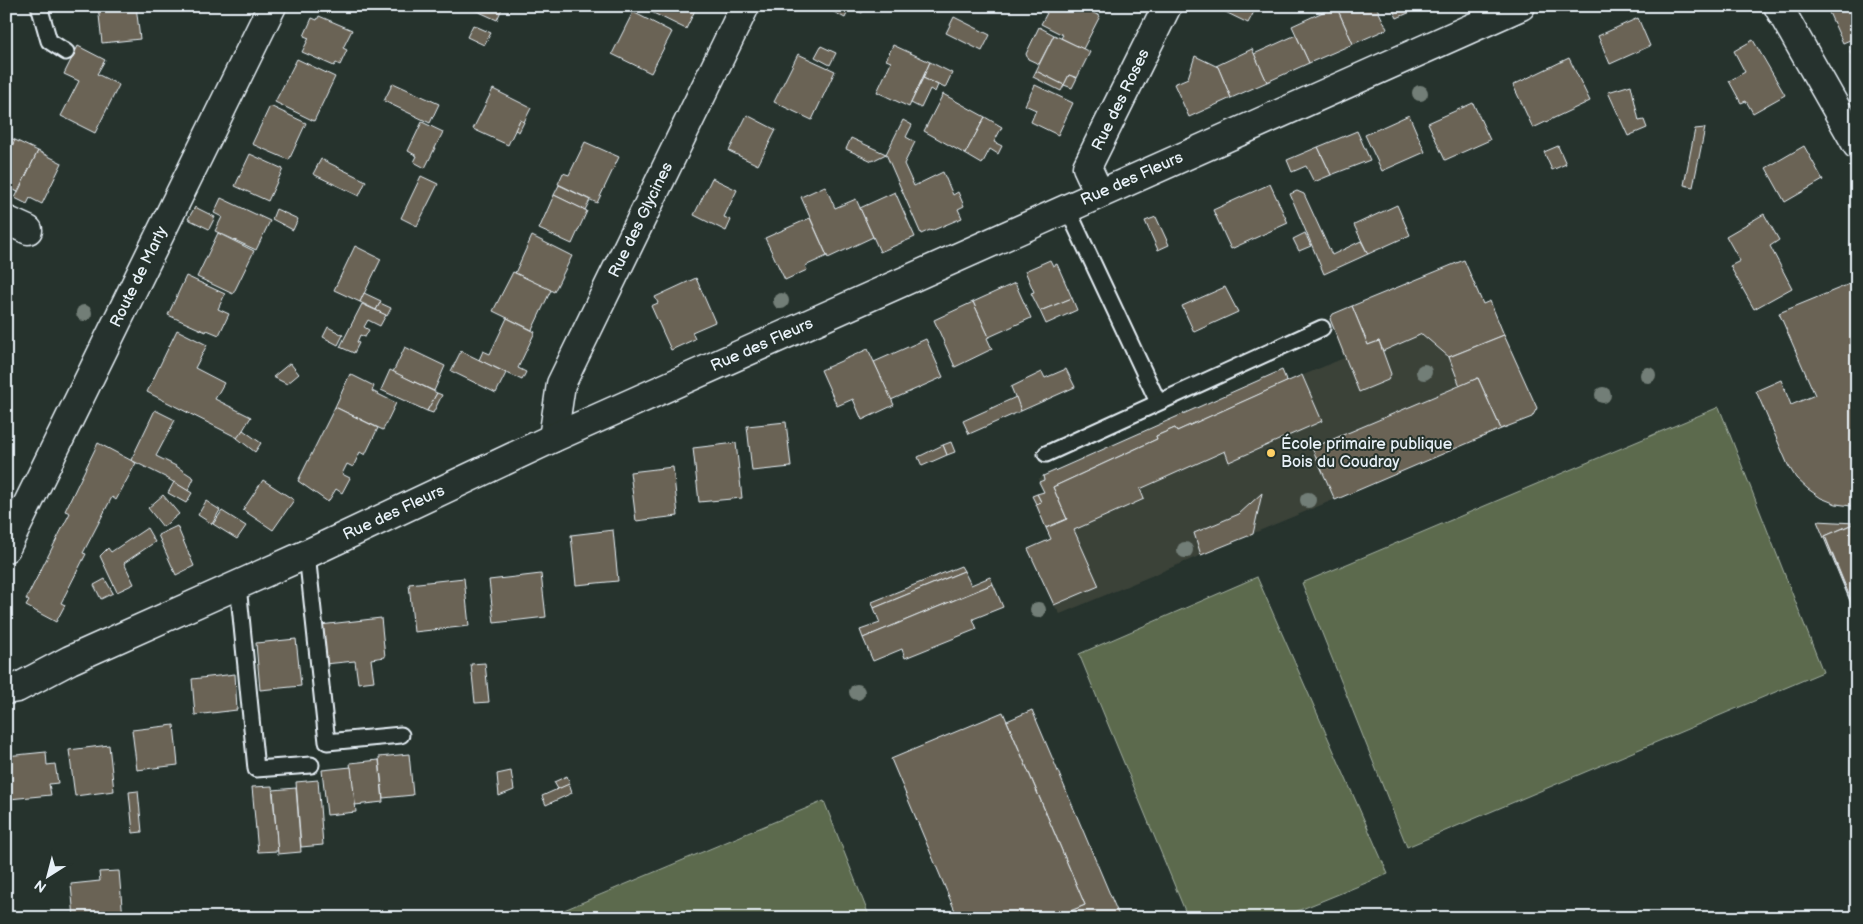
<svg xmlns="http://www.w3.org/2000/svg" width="1863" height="924" font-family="'Balsamiq Sans',sans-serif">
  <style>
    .built { fill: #3b4239 }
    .green { fill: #5b6b4d; stroke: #a2aea2 }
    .building { fill: #6b6454; stroke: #e8f1f8 }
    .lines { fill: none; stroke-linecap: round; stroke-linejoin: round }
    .lane-casing { stroke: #e8f1f8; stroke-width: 19 }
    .street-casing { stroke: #e8f1f8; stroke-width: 31 }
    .secondary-casing { stroke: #e8f1f8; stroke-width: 31 }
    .lane { stroke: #26332d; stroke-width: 15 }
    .street { stroke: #26332d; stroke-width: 28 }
    .secondary { stroke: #26332d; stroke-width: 28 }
    .tree { fill: #727e77 }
    .poi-dot { fill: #ffd166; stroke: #26332d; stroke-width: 2 }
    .labels { text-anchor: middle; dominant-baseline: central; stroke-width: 4; stroke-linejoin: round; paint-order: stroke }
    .street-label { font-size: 16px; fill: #e8f1f8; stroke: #26332d }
    .poi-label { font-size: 16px; fill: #e8f1f8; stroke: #26332d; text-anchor: start }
  </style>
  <rect width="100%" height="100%" fill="#26332d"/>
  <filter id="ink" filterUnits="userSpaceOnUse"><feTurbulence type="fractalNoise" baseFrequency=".02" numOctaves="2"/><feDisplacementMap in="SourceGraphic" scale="10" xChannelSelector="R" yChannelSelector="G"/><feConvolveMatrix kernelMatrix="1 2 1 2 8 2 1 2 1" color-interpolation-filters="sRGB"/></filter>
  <g filter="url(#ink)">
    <path class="built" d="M1464,260L1483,304L1490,301L1537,408L1532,417L1060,614L1054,605L1028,549L1051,539L1032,496L1044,491L1038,479L1282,370L1287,382L1344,358L1330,321L1332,315Z"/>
    <g class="green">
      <path d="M1719,407L1823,672L1407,847L1302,583Z"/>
      <path d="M1257,577L1388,874L1280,918H1188L1079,654Z"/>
      <path d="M824,801L870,918H545Z"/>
    </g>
    <g class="building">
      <path d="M98,6H136L140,39L102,43Z"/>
      <path d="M466,6H503L497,20Z"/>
      <path d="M639,6H697L686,29Z"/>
      <path d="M822,6H866L862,13L850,7L845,18Z"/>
      <path d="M1039,6H1078L1100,16L1083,49L1061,38L1063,35L1041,24L1047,13L1038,8Z"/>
      <path d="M1213,6H1257L1248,23Z"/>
      <path d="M1336,6H1366L1367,8L1376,6L1387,29L1353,44Z"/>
      <path d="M1336,6L1353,44L1309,63L1292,26Z"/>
      <path d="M1391,6H1424L1397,18Z"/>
      <path d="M1826,6H1857V37L1843,43Z"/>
      <path d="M633,12L672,32L651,73L612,54Z"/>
      <path d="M319,16L352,30L343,48L347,50L340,65L336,63L334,66L302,52L309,38L304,36L312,18L317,20Z"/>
      <path d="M954,17L990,35L982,51L946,33Z"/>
      <path d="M1638,18L1650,46L1610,64L1598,36Z"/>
      <path d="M473,25L491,33L484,45L467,37Z"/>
      <path d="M1039,27L1054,35L1039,64L1028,59L1026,54Z"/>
      <path d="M1054,35L1090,52L1077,78L1069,75L1064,85L1036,71Z"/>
      <path d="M1296,35L1309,63L1267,82L1254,54Z"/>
      <path d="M1753,40L1785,95L1753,113L1746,101L1741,103L1729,81L1745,72L1734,51Z"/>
      <path d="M893,45L930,62L909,107L877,92L891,62L886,60Z"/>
      <path d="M78,46L105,60L97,74L119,85L95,133L61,116L79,81L64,74Z"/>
      <path d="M821,46L836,53L830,65L815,57Z"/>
      <path d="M1857,48V56L1852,57L1850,51Z"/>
      <path d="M1252,49L1267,82L1231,98L1218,67L1216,66Z"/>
      <path d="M798,54L835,71L812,120L774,102Z"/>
      <path d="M1195,56L1218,67L1231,98L1189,117L1174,84L1188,78Z"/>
      <path d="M1569,58L1590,101L1533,128L1513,85Z"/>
      <path d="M297,59L335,77L314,121L275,102Z"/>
      <path d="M930,62L952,73L945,88L923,78Z"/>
      <path d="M1036,71L1064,85L1061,91L1033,77Z"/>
      <path d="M1069,75L1077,78L1072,88L1064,85Z"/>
      <path d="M923,78L938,85L935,92L930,89L921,108L911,103Z"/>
      <path d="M393,83L439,104L430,123L384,101Z"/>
      <path d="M1035,85L1073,103L1058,135L1031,122L1036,110L1025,105Z"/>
      <path d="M1631,85L1639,121L1644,120L1647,128L1628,136L1608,92Z"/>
      <path d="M493,89L531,108L524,122L520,120L508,145L473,129Z"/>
      <path d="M943,94L985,117L965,154L924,131Z"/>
      <path d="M1473,103L1490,140L1445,160L1428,123Z"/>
      <path d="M270,106L306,123L289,160L252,144Z"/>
      <path d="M747,115L776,130L758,165L729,151Z"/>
      <path d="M1409,115L1425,152L1382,171L1365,135Z"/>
      <path d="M985,117L1002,127L994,142L1002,146L998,154L990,149L982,164L965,154Z"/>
      <path d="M520,120L524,122L519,132L515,130Z"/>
      <path d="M903,120L912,125L906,137L915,142L904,164L914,186L943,172L953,195L958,192L964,206L958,209L962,218L931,231L930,230L921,234L886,154Z"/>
      <path d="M422,122L443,132L425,168L414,162L417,156L408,151Z"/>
      <path d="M1705,128L1693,187L1684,185L1695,129Z"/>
      <path d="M1357,131L1370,160L1331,175L1318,147Z"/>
      <path d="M6,136L15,140L6,158Z"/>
      <path d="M851,138L886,154L872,161L846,149Z"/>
      <path d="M15,140L38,151L18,192L7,187L6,189V158Z"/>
      <path d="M585,142L619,157L597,203L558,184L563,173L569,175Z"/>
      <path d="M1558,146L1566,164L1552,170L1544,152Z"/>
      <path d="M1804,146L1823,180L1785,202L1766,168Z"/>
      <path d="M1318,147L1331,175L1314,182L1306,166L1292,172L1287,160Z"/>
      <path d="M38,151L62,163L42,204L30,198L27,204L15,198Z"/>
      <path d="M250,154L283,169L268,201L235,186Z"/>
      <path d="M321,159L366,181L359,196L313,174Z"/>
      <path d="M421,176L438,184L417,226L401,218Z"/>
      <path d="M712,178L737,190L724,217L731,220L726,231L694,215Z"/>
      <path d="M1270,184L1288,223L1231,249L1213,210Z"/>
      <path d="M559,185L590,200L585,210L554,195Z"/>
      <path d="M825,186L835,208L856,199L873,237L828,258L801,197Z"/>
      <path d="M1297,191L1304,194L1332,255L1361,241L1368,254L1324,274L1290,194Z"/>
      <path d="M895,192L915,237L880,252L860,208Z"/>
      <path d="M554,195L587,211L572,244L539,229Z"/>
      <path d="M221,198L270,221L256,250L215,231L222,217L214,213Z"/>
      <path d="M1397,205L1410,235L1368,254L1354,225Z"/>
      <path d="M195,207L215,217L209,229L188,219Z"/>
      <path d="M276,209L298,219L293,230L272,219Z"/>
      <path d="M1764,214L1779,240L1770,246L1792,288L1754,309L1730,266L1740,261L1726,236Z"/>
      <path d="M1156,217L1169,245L1158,250L1145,221Z"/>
      <path d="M810,218L827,256L805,266L807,270L785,280L765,238Z"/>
      <path d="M218,233L254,251L233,294L197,277Z"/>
      <path d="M1305,233L1311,246L1299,251L1293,239Z"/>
      <path d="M532,236L572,256L554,292L515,273Z"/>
      <path d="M355,246L381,259L360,302L334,290Z"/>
      <path d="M1050,260L1053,266L1057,264L1072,298L1040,311L1031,293L1034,292L1025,271Z"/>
      <path d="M1464,260L1483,304L1490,301L1504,335L1449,357L1422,334L1383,351L1379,341L1368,345L1352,306Z"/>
      <path d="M513,272L551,290L532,330L493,311Z"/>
      <path d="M186,276L225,294L218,309L229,314L219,335L207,330L206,332L168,315Z"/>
      <path d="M696,278L715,322L692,332L695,339L671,350L651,306L658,303L655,297Z"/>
      <path d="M1857,281V506H1851L1836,504L1821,498L1808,489L1796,478L1788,465L1756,391L1781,380L1791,405L1815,395L1779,313Z"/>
      <path d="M1015,283L1031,318L989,337L973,302Z"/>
      <path d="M1225,287L1238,312L1194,332L1182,306Z"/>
      <path d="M364,293L381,301L376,310L360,302Z"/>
      <path d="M1072,298L1077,310L1046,324L1040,311Z"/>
      <path d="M973,302L989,337L987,338L992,349L955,367L934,320Z"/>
      <path d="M380,303L391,308L387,316L376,310Z"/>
      <path d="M362,304L386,315L380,326L368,320L364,327L369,330L365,337L360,335L357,342L359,343L354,353L340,347Z"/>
      <path d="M1352,306L1368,345L1379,341L1391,374L1388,380L1359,392L1330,319L1333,314Z"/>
      <path d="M507,318L535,332L518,368L526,372L522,380L479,360L483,351L490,354Z"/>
      <path d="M328,327L343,335L338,345L323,337Z"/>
      <path d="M177,330L207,345L195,368L224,383L215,399L251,417L238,438L147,392Z"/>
      <path d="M1504,335L1537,408L1532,417L1501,429L1478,378L1460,386L1449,357Z"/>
      <path d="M926,339L943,377L891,400L874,362Z"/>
      <path d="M405,347L445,366L434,391L393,372Z"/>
      <path d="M868,349L894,405L862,420L853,399L837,406L821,370Z"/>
      <path d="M461,351L506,373L496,393L451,371Z"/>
      <path d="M290,363L299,374L287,384L273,377Z"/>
      <path d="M1066,369L1075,387L1021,411L1011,387L1042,372L1045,378Z"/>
      <path d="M390,370L437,393L427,411L381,390Z"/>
      <path d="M1282,370L1287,382L1177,431L1175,428L1156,436L1157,439L1053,487L1067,519L1046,528L1036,504L1041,502L1037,494L1044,492L1039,482L1044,480L1043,476Z"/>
      <path d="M350,374L374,386L372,391L396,403L383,430L335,407Z"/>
      <path d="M1302,375L1322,421L1229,462L1225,451L1140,489L1144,499L1074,530L1099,586L1054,605L1028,549L1051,539L1046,528L1067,519L1053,487L1157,439L1156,436L1175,428L1177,431Z"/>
      <path d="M1478,378L1501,429L1335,500L1312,448Z"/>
      <path d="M437,393L442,395L433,413L427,411Z"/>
      <path d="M1016,397L1021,411L969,434L963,421Z"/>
      <path d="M335,407L378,428L365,455L360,452L353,467L347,464L342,474L350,478L342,493L336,489L328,502L298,481Z"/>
      <path d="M155,410L175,420L156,456L176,466L194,478L188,491L165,477L131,460Z"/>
      <path d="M786,422L791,467L752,471L747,426Z"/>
      <path d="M243,430L261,443L255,452L237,438Z"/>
      <path d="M951,442L955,452L947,455L943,445Z"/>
      <path d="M98,443L136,463L116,500L112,497L83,553L86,554L61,603L65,605L56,622L26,606L29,601L26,599L70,513L65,511Z"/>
      <path d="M736,443L742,498L699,502L693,448Z"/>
      <path d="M943,445L947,455L922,466L918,457Z"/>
      <path d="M673,467L678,516L636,521L630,472Z"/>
      <path d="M263,480L294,500L273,530L243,510Z"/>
      <path d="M174,482L192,493L186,503L168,493Z"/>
      <path d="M1262,493L1253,534L1201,555L1194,533L1239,514Z"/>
      <path d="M1037,494L1041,502L1036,504L1032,496Z"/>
      <path d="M163,495L179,514L163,527L148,508Z"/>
      <path d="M206,501L220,510L212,524L198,515Z"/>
      <path d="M222,511L246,526L237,539L213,524Z"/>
      <path d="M1817,521L1855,523L1825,536L1857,618Z"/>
      <path d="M1853,524L1857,532V614L1825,536Z"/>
      <path d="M177,526L194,566L176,575L158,535Z"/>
      <path d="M147,528L155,542L124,563L134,584L117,592L100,556L108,548L111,552Z"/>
      <path d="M613,530L618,581L576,585L571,535Z"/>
      <path d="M961,566L964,571L874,608L872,602Z"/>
      <path d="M964,571L971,585L990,577L993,584L863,638L860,630L880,623L874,608Z"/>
      <path d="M541,574L546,617L494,623L489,580Z"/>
      <path d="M464,578L469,626L414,632L409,584Z"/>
      <path d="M105,579L113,593L101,599L94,585Z"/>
      <path d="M993,584L1003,607L973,619L977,629L905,658L902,649L873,661L863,638Z"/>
      <path d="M381,618L385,657L371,659L374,681L358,683L355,661L325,664L320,625Z"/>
      <path d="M296,639L301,686L260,690L256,643Z"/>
      <path d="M485,663L489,702L475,703L471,664Z"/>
      <path d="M235,674L237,710L195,715L192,679Z"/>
      <path d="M1032,710L1120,918H1053L1085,905L1007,721Z"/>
      <path d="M1003,712L1085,905L1053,918H958L891,759Z"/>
      <path d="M174,725L178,765L137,770L132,730Z"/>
      <path d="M109,745L114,791L75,796L69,750Z"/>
      <path d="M46,752L47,765L55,764L58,783L49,784L51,795L9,799L6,756Z"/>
      <path d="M409,754L413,795L383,798L379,757Z"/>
      <path d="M379,760L383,802L355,805L350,763Z"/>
      <path d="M351,767L356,812L327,815L322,770Z"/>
      <path d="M511,771L514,790L499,796L497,774Z"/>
      <path d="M567,776L570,784L558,789L554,782Z"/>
      <path d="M318,780L323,845L301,847L296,782Z"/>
      <path d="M569,784L572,793L546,805L542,796Z"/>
      <path d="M272,786L278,851L258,852L252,787Z"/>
      <path d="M296,788L301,852L278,854L273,790Z"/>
      <path d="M138,791L142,832L133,833L129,792Z"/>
      <path d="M119,871L123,918H74L71,884L100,881L99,872Z"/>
      <path d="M1857,907V918H1838Z"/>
    </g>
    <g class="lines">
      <defs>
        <g id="lane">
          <path d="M39,6L49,41L66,52"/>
          <path d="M1067,208L1158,402"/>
          <path d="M1046,454L1322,328"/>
          <path d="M307,554L327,742L401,735"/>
          <path d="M238,585L256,769L311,765"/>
        </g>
        <g id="street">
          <path d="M1778,6L1857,145"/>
          <path d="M1099,193L1087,167L1167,6"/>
          <path d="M6,220L28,230"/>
          <path d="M553,438L561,384L745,6"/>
          <path d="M6,690L17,688L70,660L307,554L553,438L1521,6"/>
        </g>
        <path id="secondary" d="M6,548L272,6"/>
      </defs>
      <use href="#lane" class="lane-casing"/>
      <use href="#street" class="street-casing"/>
      <use href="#secondary" class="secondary-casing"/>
      <use href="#lane" class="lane"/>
      <use href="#street" class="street"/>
      <use href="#secondary" class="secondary"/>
    </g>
    <g class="tree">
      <circle cx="1420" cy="93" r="8"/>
      <circle cx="781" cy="301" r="8"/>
      <circle cx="84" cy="313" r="8"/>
      <circle cx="1424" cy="372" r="8"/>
      <circle cx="1648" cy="375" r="8"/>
      <circle cx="1603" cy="395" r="8"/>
      <circle cx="1308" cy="500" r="8"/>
      <circle cx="1185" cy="550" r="8"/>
      <circle cx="1038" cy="610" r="8"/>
      <circle cx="857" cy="692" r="8"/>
    </g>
  </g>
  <circle class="poi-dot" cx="1271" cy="453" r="5"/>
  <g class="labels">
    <g class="street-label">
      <text transform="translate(1121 100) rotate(-64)">Rue des Roses</text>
      <text transform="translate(1132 179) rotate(-24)">Rue des Fleurs</text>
      <text transform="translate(641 220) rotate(-64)">Rue des Glycines</text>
      <text transform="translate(139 277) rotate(-64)">Route de Marly</text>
      <text transform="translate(762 345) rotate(-24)">Rue des Fleurs</text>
      <text transform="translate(394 513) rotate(-25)">Rue des Fleurs</text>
    </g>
    <g class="poi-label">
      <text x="1281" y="444">École primaire publique<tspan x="1281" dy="18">Bois du Coudray</tspan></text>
    </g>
  </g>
  <rect width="1863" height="924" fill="none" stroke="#26332d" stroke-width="25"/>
  <rect x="12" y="12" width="1838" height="899" fill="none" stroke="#e8f1f8" stroke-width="2" filter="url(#ink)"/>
  <g transform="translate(48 876) rotate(216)" stroke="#26332d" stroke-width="4" paint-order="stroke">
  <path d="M0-4L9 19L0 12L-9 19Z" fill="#e8f1f8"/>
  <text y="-8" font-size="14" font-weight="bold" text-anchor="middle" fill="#e8f1f8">N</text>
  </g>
</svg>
